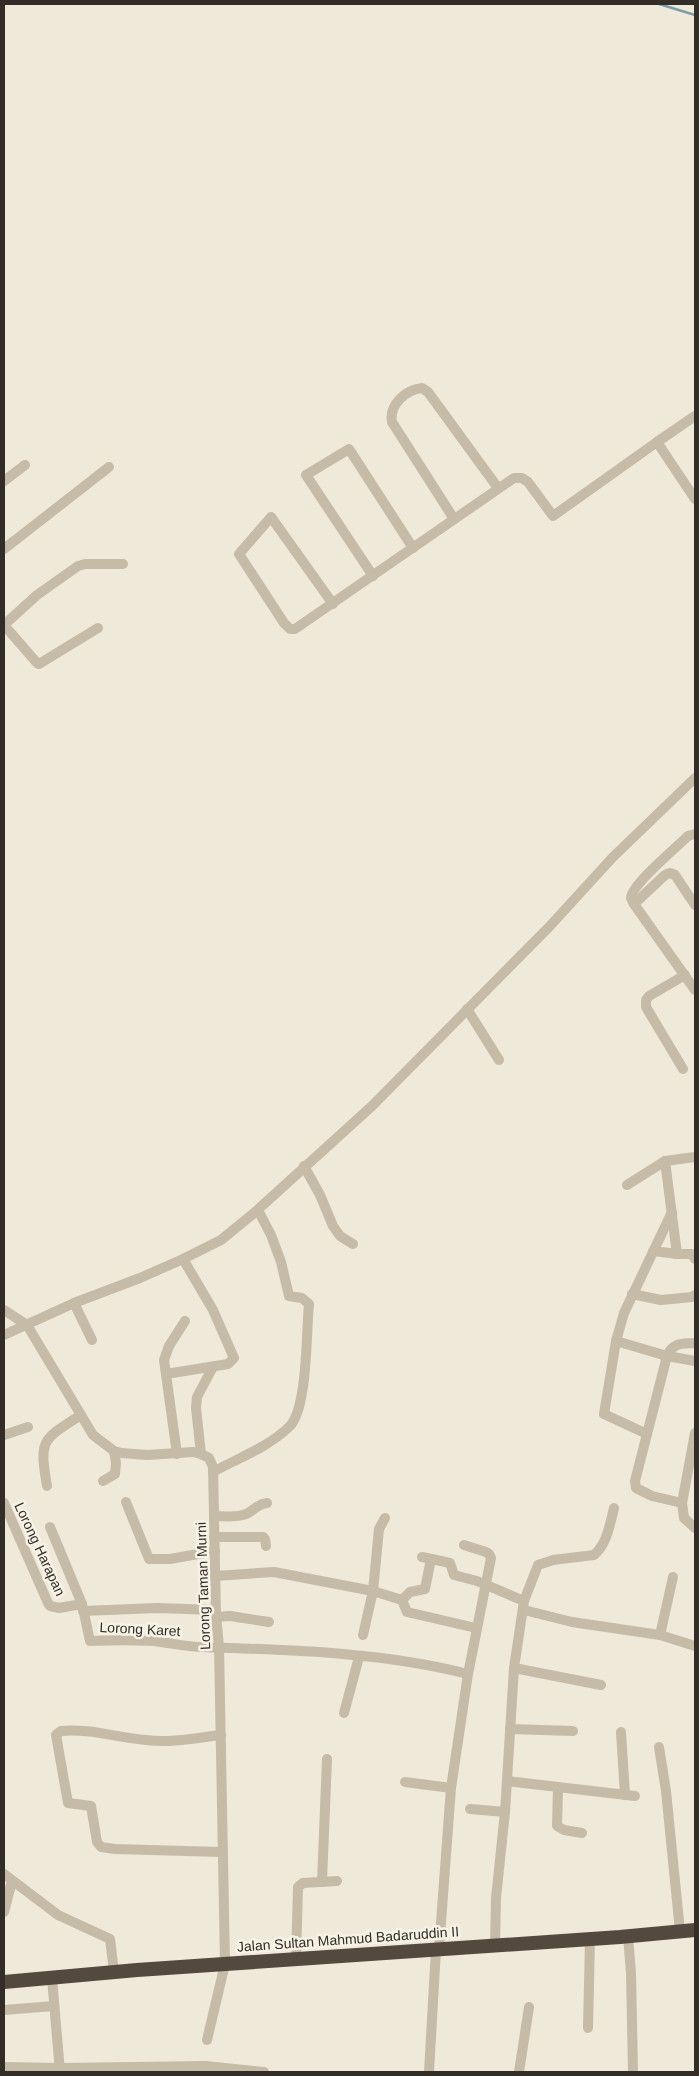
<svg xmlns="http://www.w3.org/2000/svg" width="699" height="2076" font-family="Helvetica,sans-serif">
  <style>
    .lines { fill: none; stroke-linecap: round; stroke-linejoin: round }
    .stream { stroke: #7b9ea9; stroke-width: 2.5 }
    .minor { stroke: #c6bba7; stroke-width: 10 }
    .highway { stroke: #53493f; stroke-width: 14 }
    .labels { text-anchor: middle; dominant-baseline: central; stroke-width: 5; stroke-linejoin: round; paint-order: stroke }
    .street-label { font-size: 14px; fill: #332d27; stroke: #f7f2e6 }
  </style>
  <rect width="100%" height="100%" fill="#efe9da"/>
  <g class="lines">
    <path class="stream" d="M659,4L695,15"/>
    <g class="minor">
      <path d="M695,416L657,442L695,499"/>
      <path d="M4,481L25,465"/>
      <path d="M454,519L392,422C389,405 405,390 422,388L428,392L498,488"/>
      <path d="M4,549L109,467"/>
      <path d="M373,576L306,475L349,449L413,548"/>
      <path d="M333,604L271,517L239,554L284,623L290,629H295L514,478H522L528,482L553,516L657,442"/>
      <path d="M4,625L37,595L78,566L85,564H123"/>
      <path d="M4,625L37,663L39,664L98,628"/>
      <path d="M634,904L631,898C631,885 677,847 688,836L695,834"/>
      <path d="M695,905L675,875L670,873L665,875L634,904L695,990"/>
      <path d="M467,1009L499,1060"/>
      <path d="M683,1069L646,1007V1000L649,996L685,975"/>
      <path d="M695,1157L665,1161L677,1254H692L695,1259"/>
      <path d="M304,1166L320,1195L333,1226L340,1236L353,1244"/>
      <path d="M627,1185L665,1161"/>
      <path d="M672,1212L624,1313L616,1341L667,1356L695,1361"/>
      <path d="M653,1251L677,1254"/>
      <path d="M632,1294L661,1300L692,1297L695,1295"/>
      <path d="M74,1303L92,1340"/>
      <path d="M4,1310L27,1325L93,1435L114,1451L122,1453L147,1455L193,1452L201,1454L209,1458L213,1467L216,1615L219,1647L225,1964L207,2040"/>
      <path d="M4,1335L74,1303L140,1278L183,1259L221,1240L253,1214L372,1106L549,927L613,857L695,778"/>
      <path d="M616,1341L604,1414L647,1434"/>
      <path d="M166,1374L228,1364L234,1358L213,1310L183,1259"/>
      <path d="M695,1433L682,1503L684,1518L695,1528"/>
      <path d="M4,1435L28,1427"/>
      <path d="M177,1454L164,1360L169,1346L185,1321"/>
      <path d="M201,1454L196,1408L197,1397L213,1367"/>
      <path d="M213,1472C238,1458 267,1448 289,1427C308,1409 306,1332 309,1304L302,1298L289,1296L281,1262L271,1235L258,1210"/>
      <path d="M103,1481L115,1474L116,1463L114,1451"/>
      <path d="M47,1486C39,1439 42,1440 81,1415"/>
      <path d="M126,1502L149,1559H170L215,1551"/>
      <path d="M4,1503L48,1603L50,1606L59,1608L82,1604"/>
      <path d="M682,1503L652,1496L636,1488L635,1481L667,1356C673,1342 682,1344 695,1343"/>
      <path d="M214,1516C224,1516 237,1518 246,1514C255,1510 257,1504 267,1503"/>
      <path d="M50,1527L82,1604L90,1641C111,1640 133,1640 154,1641C171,1643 187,1647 203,1647C291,1650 382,1652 468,1674"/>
      <path d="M214,1537H263L265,1539L266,1546"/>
      <path d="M422,1557L450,1563L454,1575L477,1581L524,1601L514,1668"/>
      <path d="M215,1576L274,1572L373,1591L402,1600"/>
      <path d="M402,1600L407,1612L476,1628"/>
      <path d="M402,1600L410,1592L425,1589L431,1559"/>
      <path d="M524,1601L538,1565L553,1560L594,1555C607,1544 610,1524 614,1508"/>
      <path d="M524,1610L572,1622L660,1635L695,1646"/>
      <path d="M83,1611L157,1608L216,1610"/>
      <path d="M216,1617L230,1616L269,1622"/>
      <path d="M363,1635L373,1591L379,1529L385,1518"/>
      <path d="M660,1635L673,1577"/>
      <path d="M344,1713L359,1657"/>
      <path d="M510,1729L573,1731"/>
      <path d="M621,1732L625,1795"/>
      <path d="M221,1735C196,1738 171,1743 146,1740C118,1738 89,1728 61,1731L56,1735L68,1803L91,1806L97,1842L101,1847L115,1849L221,1852"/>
      <path d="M659,1747L666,1791L680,1931"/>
      <path d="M507,1781L635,1796"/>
      <path d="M405,1782L451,1788"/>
      <path d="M558,1787L557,1826L564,1830L582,1833"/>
      <path d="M470,1809L505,1812"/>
      <path d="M4,1874L58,1915L110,1939L114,1972"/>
      <path d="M322,1882L327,1759"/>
      <path d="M4,1912L12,1881"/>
      <path d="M628,1936L631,1973L633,2072"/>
      <path d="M495,1945L496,1898L505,1812L514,1668L601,1685"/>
      <path d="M439,1949L451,1788L468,1674L491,1558L489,1554L486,1552L464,1545"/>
      <path d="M296,1960L298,1887L303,1883L337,1881"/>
      <path d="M52,1978L60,2072"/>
      <path d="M4,2010L54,2006"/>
      <path d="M588,2028L590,1938"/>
      <path d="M4,2067L60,2068L206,2066L264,2072"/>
      <path d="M429,2072L436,1949"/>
      <path d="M519,2072L529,2007"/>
    </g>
    <path class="highway" d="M4,1982L137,1970L620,1937L695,1930"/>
  </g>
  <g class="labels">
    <g class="street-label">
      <text transform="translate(40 1549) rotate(65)">Lorong Harapan</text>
      <text transform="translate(203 1586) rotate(-92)">Lorong Taman Murni</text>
      <text transform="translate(140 1629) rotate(3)">Lorong Karet</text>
      <text transform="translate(348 1939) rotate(-4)">Jalan Sultan Mahmud Badaruddin II</text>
    </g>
  </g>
  <rect width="699" height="2076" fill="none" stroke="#332d27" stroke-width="10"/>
</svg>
